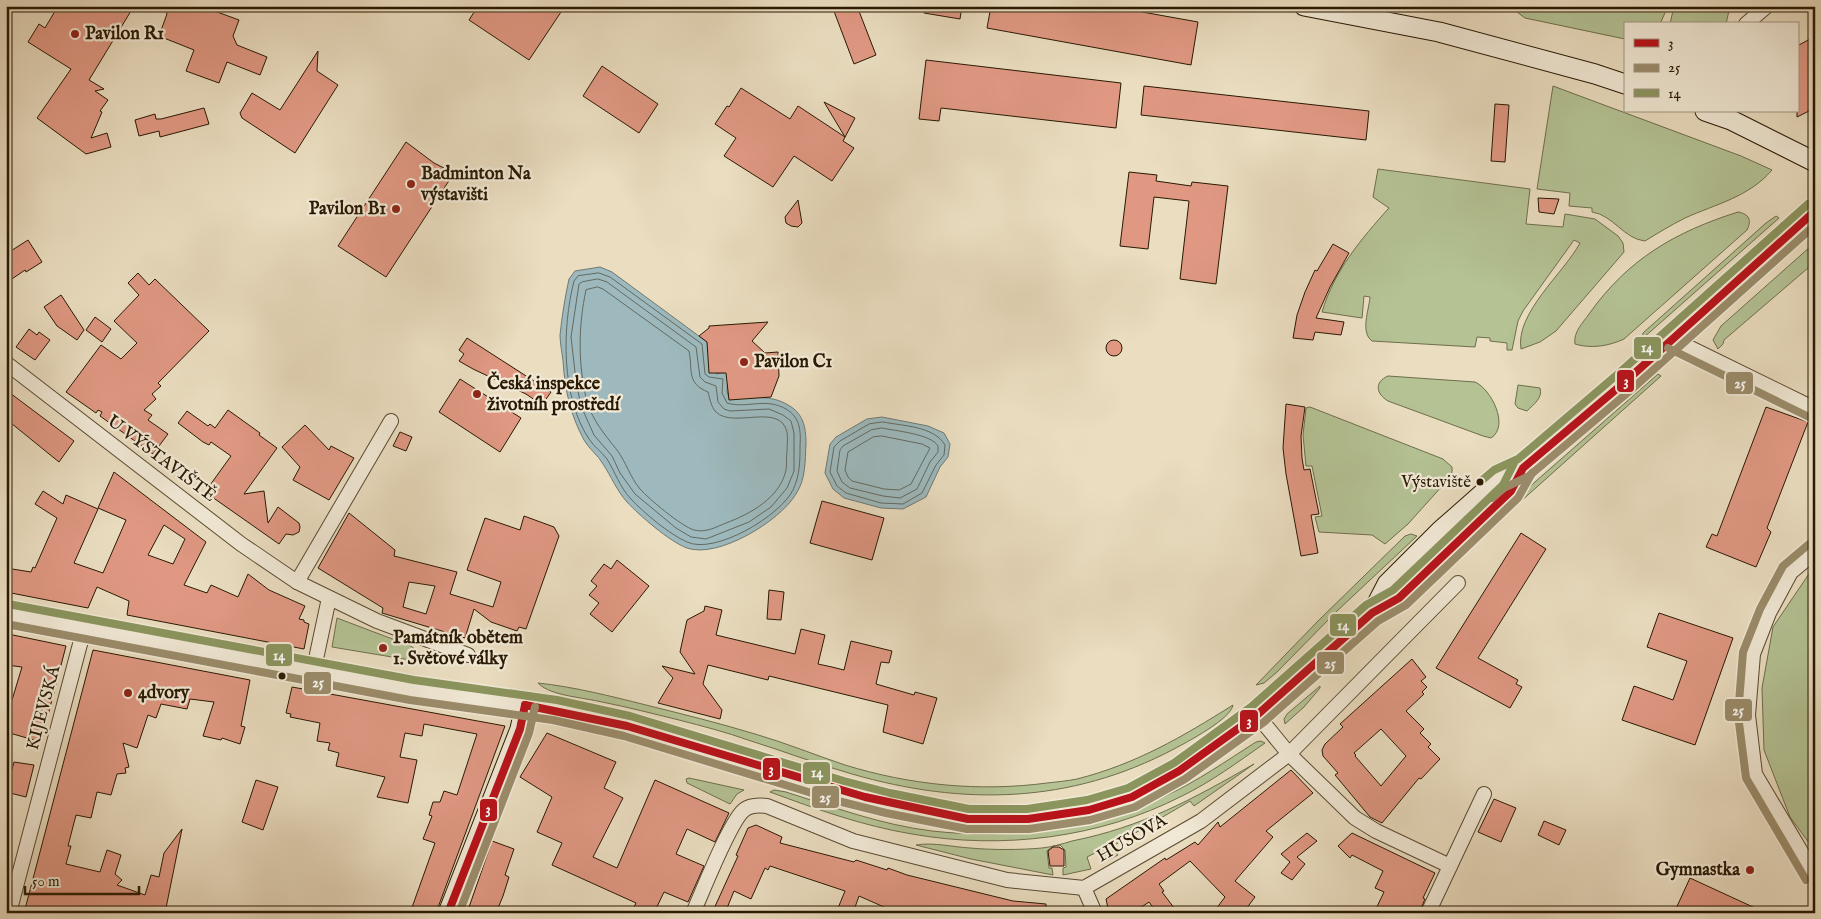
<svg xmlns="http://www.w3.org/2000/svg" width="1821" height="919" font-family="'IM FELL English',serif">
  <style>
    .green { fill: #b4c294; stroke: #6e6e4b }
    .water { fill: #9db9bd; stroke: #6f7972 }
    .lines { fill: none; stroke-linecap: round; stroke-linejoin: round }
    .shore { stroke: #636960; stroke-width: 1 }
    .building { fill: #e09883; stroke: #291902; fill-rule: evenodd }
    .street-casing { stroke: #594a32; stroke-width: 16 }
    .secondary-casing { stroke: #291902; stroke-width: 21 }
    .street { stroke: #f1e9d6; stroke-width: 14 }
    .secondary { stroke: #f1e9d6; stroke-width: 19 }
    .bus-1-casing { stroke: #f1e9d6; stroke-width: 11 }
    .bus-2-casing { stroke: #f1e9d6; stroke-width: 11 }
    .bus-3-casing { stroke: #f1e9d6; stroke-width: 11 }
    .bus-1 { stroke: #b8131b; stroke-width: 8 }
    .bus-2 { stroke: #9b8c6b; stroke-width: 8 }
    .bus-3 { stroke: #8b955e; stroke-width: 8 }
    .poi-dot { fill: #8f2418; stroke: #f1e9d6; stroke-width: 2 }
    .bus-dot { fill: #291902; stroke: #f1e9d6; stroke-width: 2 }
    .labels { text-anchor: middle; dominant-baseline: central; stroke-width: 4.5; stroke-linejoin: round; paint-order: stroke }
    .bus-label { font-size: 17px; fill: #291902; stroke: #f1e9d6; text-anchor: end }
    .poi-label { font-size: 18px; font-weight: bold; fill: #291902; stroke: #f1e9d6; text-anchor: start }
    .street-label { font-size: 18px; fill: #291902; stroke: #f1e9d6 }
    .line-badge { stroke: #f1e9d6; stroke-width: 2 }
    .badge-label { font-size: 14px; text-anchor: middle; font-weight: bold; fill: #fff }
  </style>
  <rect width="100%" height="100%" fill="#eaddc0"/>
  <filter id="stains"><feTurbulence type="fractalNoise" baseFrequency=".004" numOctaves="4"/><feColorMatrix values="0 0 0 0 .2 0 0 0 0 .09 0 0 0 0 .02 0 0 0 .5 -.17"/></filter>
  <radialGradient id="worn" r=".72"><stop offset=".6" stop-color="#630" stop-opacity="0"/><stop offset="1" stop-color="#630" stop-opacity=".3"/></radialGradient>
  <g class="green">
    <path d="M1509,6H1668L1660,24H1625V39L1525,18Z"/>
    <path d="M1674,6H1730L1726,24H1670Z"/>
    <path d="M1553,86L1741,156L1772,170C1749,197 1716,204 1685,218C1671,225 1658,233 1645,241C1624,239 1613,215 1592,212V208L1569,206L1570,193L1537,189Z"/>
    <path d="M1378,169L1530,189L1526,224L1563,227L1565,214L1595,219L1618,236L1623,243L1624,252L1556,331L1540,342L1521,349C1515,313 1564,273 1580,243L1574,240L1523,311L1518,321L1512,350H1507V343L1490,341V338L1477,337L1475,347L1372,341C1360,332 1369,310 1370,297L1364,296L1362,318L1322,312C1334,271 1361,239 1389,208L1373,197Z"/>
    <path d="M1738,212C1749,214 1752,220 1747,230L1624,339C1609,346 1591,349 1575,344C1573,332 1583,323 1589,314C1628,259 1675,232 1738,212Z"/>
    <path d="M1776,216L1779,218L1642,339L1643,333L1766,223Z"/>
    <path d="M1810,247L1815,252V262L1724,340L1723,344L1718,349L1713,340L1721,326Z"/>
    <path d="M1658,374L1661,376L1491,528L1486,525Z"/>
    <path d="M1388,376L1475,382C1491,389 1510,426 1491,438L1483,436L1388,401C1376,394 1374,382 1388,376Z"/>
    <path d="M1518,385L1540,388C1543,398 1534,404 1527,411L1518,408L1515,404Z"/>
    <path d="M1310,407L1443,459L1452,467V475L1408,524L1385,544L1372,535L1319,532L1315,517L1322,516L1312,466H1306L1303,435L1306,408Z"/>
    <path d="M1411,534L1417,536L1337,611L1277,672L1264,683L1256,685L1318,621L1405,536Z"/>
    <path d="M1815,565V851L1790,817L1764,750L1762,688L1773,627Z"/>
    <path d="M337,618L411,646L418,652L422,662L332,647Z"/>
    <path d="M538,683C575,687 610,696 646,705C682,714 719,723 755,734C786,743 815,755 845,765C910,785 979,792 1047,783C1056,782 1067,781 1077,779C1136,764 1182,737 1233,705C1231,719 1187,742 1174,749C1070,804 963,806 852,774C817,764 783,751 748,740C726,732 702,726 679,720C654,714 628,707 602,702C585,698 567,697 551,691C546,689 542,687 538,683Z"/>
    <path d="M1320,686V688L1304,707L1285,724L1284,719L1287,714Z"/>
    <path d="M1261,741L1265,743C1238,762 1211,782 1182,796C1100,838 1002,850 912,834C863,826 816,809 770,792L774,790L786,792C833,807 882,825 932,831C1011,840 1092,828 1165,796C1198,781 1226,761 1256,742Z"/>
    <path d="M1254,764L1194,806L1190,801L1113,846L1118,855L1108,860L1101,850L1087,857L1091,869L1063,875V868L1066,867L1065,850L1060,845L1053,846L1047,851L1049,868H1052L1053,875L971,859L916,845C934,842 952,847 970,848C993,850 1019,850 1042,848C1052,847 1062,844 1072,841C1142,827 1193,799 1254,764Z"/>
    <path d="M689,778L744,790L737,794L730,804L687,783L686,779Z"/>
  </g>
  <g class="water">
    <path d="M600,267L612,272L707,342L716,374L728,372L727,391L729,399C750,398 770,394 788,405C803,413 806,427 806,443C805,461 806,479 796,494C780,521 718,559 687,548C670,542 639,515 627,502C617,491 611,476 603,464C598,455 589,449 584,440C570,414 565,390 563,361C562,352 560,343 560,335C562,316 565,297 569,279L575,271Z"/>
    <path d="M882,417L928,426L944,433L950,444L948,457L940,467L926,497L903,509L881,508L844,498L833,489L825,473L830,444L836,437L867,419Z"/>
  </g>
  <g class="lines">
    <g class="shore">
      <path d="M599,273L610,277L702,344L705,374L709,377L723,379L722,393L727,403C747,409 765,397 786,409C800,417 801,431 800,445C800,461 800,475 793,490C780,516 715,555 687,542C669,534 644,513 630,498C620,487 615,472 607,459C602,452 594,447 589,439C561,397 562,328 574,281L578,276Z"/>
      <path d="M598,279L607,282L696,347L700,377L705,382L716,386L718,402L724,409L730,411L769,409L783,415L791,421L794,433V471L787,488L771,507L749,522L706,539L691,537L676,528L635,494L620,473L612,456L594,435L581,406L576,381L571,337L579,284L582,282Z"/>
      <path d="M598,287L603,289L689,351C693,370 686,383 708,392C710,399 711,407 716,412C733,429 780,402 787,432C788,438 787,445 787,451C786,457 787,464 786,470C780,498 750,514 726,523C716,527 706,533 694,530C681,526 649,499 640,489C630,477 626,462 617,450C605,435 593,421 587,402C578,365 578,327 586,290Z"/>
      <path d="M883,422C903,426 934,426 945,445L944,455L936,465L922,493L903,504L881,503L846,493L837,486L830,472L834,447L840,441L869,424Z"/>
      <path d="M882,428C896,431 931,434 938,446V452L930,462L917,489L900,498L883,496L850,488L842,482L837,471L840,450L843,446L871,430Z"/>
      <path d="M882,436L922,444L930,448L911,484L899,490L884,489L852,481L848,477L845,470L848,452L873,437Z"/>
    </g>
  </g>
  <g class="building">
    <path d="M58,6H134L89,80L104,89L95,91L108,100L100,111L102,112L91,138L107,133L111,147L86,154L37,118L71,69L28,42L39,24L45,28Z"/>
    <path d="M163,6H201L239,20L233,36L237,45L267,57L260,75L227,62L219,83L186,71L194,50L159,36L167,14Z"/>
    <path d="M478,6H565L529,60L469,20Z"/>
    <path d="M832,6H857L876,55L854,64Z"/>
    <path d="M924,6H962L960,19L924,13Z"/>
    <path d="M991,6H1109L1198,22L1191,65L987,28Z"/>
    <path d="M1810,39L1815,48V108L1797,117V46Z"/>
    <path d="M318,51L317,71L338,85L295,153L242,118L240,113L252,93L280,110Z"/>
    <path d="M926,60L1121,83L1116,128L941,108L939,121L919,119Z"/>
    <path d="M602,66L658,104L639,133L583,96Z"/>
    <path d="M1144,86L1369,111L1366,140L1141,115Z"/>
    <path d="M741,88L790,119L798,106L845,137L824,102L855,118L843,141L854,148L832,181L794,156L773,187L724,156L736,138L715,124L727,106L729,107Z"/>
    <path d="M1495,104L1509,105L1505,162L1491,161Z"/>
    <path d="M204,108L209,124L160,137L159,131L139,136L135,120L155,114L156,119H161Z"/>
    <path d="M406,142L434,163L454,173L386,277L338,246Z"/>
    <path d="M1129,172L1157,175L1156,181L1191,186L1192,182L1228,186L1216,284L1180,279L1189,201L1154,197L1148,249L1120,246Z"/>
    <path d="M1538,198L1559,199L1554,214L1539,212Z"/>
    <path d="M798,200L802,223L798,227L791,226L786,223L785,217Z"/>
    <path d="M28,240L42,262L26,272L25,270L6,283V254Z"/>
    <path d="M1333,244L1349,253L1330,287L1316,318L1344,322L1341,335L1315,332L1313,340L1293,338L1297,315L1305,292L1315,270L1317,271Z"/>
    <path d="M138,273L149,285L155,279L209,331L158,383L161,386L152,394L156,399L144,410L152,415L148,420L168,434L153,454L100,416L102,412L98,410L96,413L66,392L101,345L121,359L137,343L114,321L139,295L128,283Z"/>
    <path d="M61,295L84,330L77,340L57,326L44,307Z"/>
    <path d="M95,317L111,329L102,342L86,330Z"/>
    <path d="M768,322L752,341L765,353L778,352L779,376L771,397L729,400L726,373H709L707,342L699,336L709,328V326Z"/>
    <path d="M29,329L37,335L39,332L50,340L35,360L16,347Z"/>
    <path d="M467,338L551,392L542,405L526,394L473,369L459,361L464,354L459,350Z"/>
    <circle cx="1114" cy="348" r="8"/>
    <path d="M460,379L521,418L500,452L439,412Z"/>
    <path d="M6,390L74,441L59,462L6,419Z"/>
    <path d="M1286,404L1305,407L1301,436L1302,458L1304,470L1310,469L1319,514L1311,515L1318,553L1301,556L1286,474L1283,448Z"/>
    <path d="M1766,407L1808,422L1767,528L1771,532L1756,567L1706,547L1712,534L1717,536Z"/>
    <path d="M228,410L260,433L259,435L277,448L244,494L264,491L268,523L278,507L299,523L300,527L299,532L293,535L286,534L279,544L205,492L231,456L211,442L209,445L203,442L178,423L187,411L208,426L210,424L215,428Z"/>
    <path d="M305,425L329,450L331,446L354,458L329,500L293,480L300,467L282,447Z"/>
    <path d="M400,432L412,437L406,451L393,446Z"/>
    <path d="M114,472L206,542L184,585L207,593L211,585L238,597L248,574L269,590L305,606L299,619L304,620V622L309,624L304,649L127,615L129,601L97,587L88,608L6,592V568L31,572L33,567L35,568L57,518L35,504L43,491L63,504L66,495L98,509L74,563L103,573L126,520L98,508ZM164,525L185,539L173,564L148,555Z"/>
    <path d="M822,501L884,518L872,560L810,543Z"/>
    <path d="M349,513L395,550L394,556L457,572L450,594L493,607L501,582L467,570L485,518L520,530L524,516L554,527L559,536L526,629L519,627L517,631L491,622L474,609L465,638L382,613L383,608L318,568ZM409,582L435,586L426,614L403,607Z"/>
    <path d="M1521,533L1546,549L1478,658L1518,680L1516,684L1522,687L1510,708L1436,668Z"/>
    <path d="M617,560L649,586L612,632L590,614L599,603L589,595L597,586L591,581L604,564L611,569Z"/>
    <path d="M769,590L784,592L781,620L767,619Z"/>
    <path d="M705,606L722,610L716,635L795,654L801,629L825,635L818,664L832,667L844,670L851,641L892,651L889,663L881,662L876,684L914,695L915,692L937,698L923,744L883,732L888,705L769,676L768,680L708,665L703,684L722,710L720,719L658,703L673,678L662,666L695,674L680,652L687,620L704,611Z"/>
    <path d="M1659,613L1733,638L1695,745L1622,720L1634,686L1673,700L1687,661L1647,647Z"/>
    <path d="M8,634L66,646L41,742L6,732V698L12,700L22,667L6,665Z"/>
    <path d="M93,650L250,680L241,726L245,727L240,744L222,738L221,740L203,736L214,702L190,699L187,709L161,704L156,718L148,715L137,748L123,743L129,767L125,768L126,773L117,774L111,795L97,792L91,818L76,815L68,846H71L66,864L100,872L107,850L121,855L115,874L122,880L117,885L145,895L151,875L159,877L164,853L182,829L165,913H24Z"/>
    <path d="M1412,659L1426,677L1421,681L1427,687L1422,692L1424,694L1406,711L1424,729L1420,733L1431,744L1428,747L1440,759L1421,779L1419,778L1382,823L1370,817L1335,775L1338,773L1323,756L1322,750L1325,744L1343,727L1340,724ZM1381,729L1406,756L1381,786L1355,756L1356,755L1354,753Z"/>
    <path d="M292,687L505,726L436,913H410L435,843L423,839L432,816L429,815L433,802H440L444,791L457,795L477,734L424,724L422,736L405,733L400,757L417,760L408,803L377,797L385,777L336,766L339,753L328,750L330,743L317,741L320,723L290,717L291,714L286,713Z"/>
    <path d="M547,733L616,762L604,788L623,798L593,857L617,868L655,780L729,813L715,842L687,829L676,854L704,866L688,902L664,892L654,913H631L636,903L552,865L562,843L537,832L552,797L520,777Z"/>
    <path d="M14,762L34,765L26,797L6,792Z"/>
    <path d="M1291,770L1313,793L1266,831L1273,837L1235,881L1255,897L1243,913H1213L1225,897L1190,861L1159,884L1164,891L1162,892L1178,913H1157L1149,902L1137,910L1125,908L1119,913H1109L1106,899L1165,858L1166,860L1195,842L1198,845L1218,822L1220,827Z"/>
    <path d="M256,780L278,787L263,830L242,822Z"/>
    <path d="M1494,799L1516,808L1501,842L1478,832Z"/>
    <path d="M1544,821L1566,830L1559,845L1538,835Z"/>
    <path d="M756,825L782,837L780,843L854,862L856,860L887,870L888,868L907,875L1013,901L1046,904V913H881L884,907L859,896L853,913H836L845,891L770,866L768,870L765,868L751,899L734,891L725,913H712L738,856L736,855L748,828Z"/>
    <path d="M1307,833L1317,841L1297,857L1305,864L1292,880L1281,873L1290,862L1281,854Z"/>
    <path d="M1352,833L1435,873L1423,898L1425,899L1419,913H1374L1384,892L1375,888L1383,871L1352,855L1350,858L1338,846Z"/>
    <path d="M492,841L514,849L505,875L509,877L503,896L496,913H467Z"/>
    <path d="M1053,847H1059L1064,850V866H1050L1048,851Z"/>
    <path d="M1690,878L1766,913H1674Z"/>
  </g>
  <g class="lines">
    <defs>
      <g id="street">
        <path d="M1746,24L1767,6"/>
        <path d="M1672,339L1815,409"/>
        <path d="M6,363L241,544L297,582L377,621L468,655"/>
        <path d="M1815,552L1791,572L1769,613L1753,654L1748,715L1755,774L1815,875"/>
        <path d="M297,582L391,421"/>
        <path d="M313,673L329,598"/>
        <path d="M1257,715L1289,754L1355,818L1376,831L1450,866"/>
        <path d="M1084,888L1095,913"/>
        <path d="M9,913L84,629"/>
        <path d="M693,913C702,893 730,821 744,810C750,805 759,805 767,806L853,841L1007,880L1084,888L1201,821L1289,754L1458,583"/>
        <path d="M1428,913L1484,794"/>
      </g>
      <g id="secondary">
        <path d="M1304,6L1439,32L1595,74L1625,84"/>
        <path d="M1705,111L1731,120L1815,162"/>
        <path d="M1372,613L1387,584L1440,531L1499,479L1523,468L1626,381L1815,211"/>
        <path d="M6,614L412,690L555,710L627,726L841,791L888,803L968,819H1028L1089,810L1132,797L1179,771L1257,715L1372,613L1399,598L1511,491L1523,468"/>
        <path d="M448,913L520,729L525,705"/>
      </g>
    </defs>
    <use href="#street" class="street-casing"/>
    <use href="#secondary" class="secondary-casing"/>
    <use href="#street" class="street"/>
    <use href="#secondary" class="secondary"/>
    <defs>
      <g id="bus-1">
        <path d="M525,705L627,726L865,797L968,819H1028L1089,810L1132,797L1179,771L1257,715L1372,613L1399,598L1511,491L1523,468L1626,381L1815,211"/>
        <path d="M448,913L520,729L525,705"/>
      </g>
      <g id="bus-2">
        <path d="M1668,348L1811,418"/>
        <path d="M1492,498L1504,488L1529,476L1632,389L1815,225"/>
        <path d="M6,624L410,700L553,720L624,736L838,801L886,813L967,829H1029L1090,820L1135,807L1185,779L1264,722L1378,621L1406,605L1518,498L1532,473"/>
        <path d="M1806,880L1746,778L1738,715L1743,652L1760,609L1783,566L1809,544"/>
        <path d="M459,913L529,733L535,707"/>
      </g>
      <g id="bus-3">
        <path d="M1480,482L1494,470L1518,459L1619,373L1808,204"/>
        <path d="M8,604L414,680L557,700L630,716L844,781L890,793L969,809H1027L1087,800L1128,788L1174,763L1251,707L1366,605L1393,590L1503,485L1514,463"/>
      </g>
    </defs>
    <use href="#bus-1" class="bus-1-casing"/>
    <use href="#bus-2" class="bus-2-casing"/>
    <use href="#bus-3" class="bus-3-casing"/>
    <use href="#bus-1" class="bus-1"/>
    <use href="#bus-2" class="bus-2"/>
    <use href="#bus-3" class="bus-3"/>
  </g>
  <g class="poi-dot">
    <circle cx="75" cy="34" r="5"/>
    <circle cx="411" cy="184" r="5"/>
    <circle cx="396" cy="209" r="5"/>
    <circle cx="744" cy="362" r="5"/>
    <circle cx="477" cy="394" r="5"/>
    <circle cx="383" cy="648" r="5"/>
    <circle cx="128" cy="693" r="5"/>
    <circle cx="1750" cy="870" r="5"/>
  </g>
  <g class="bus-dot">
    <circle cx="1480" cy="482" r="4.5"/>
    <circle cx="282" cy="676" r="4.5"/>
  </g>
  <g class="labels">
    <g class="bus-label">
      <text x="1471" y="482">Výstaviště</text>
    </g>
    <g class="poi-label">
      <text x="85" y="34">Pavilon R1</text>
      <text x="421" y="174">Badminton Na<tspan x="421" dy="21">výstavišti</tspan></text>
      <text x="386" y="209" text-anchor="end">Pavilon B1</text>
      <text x="754" y="362">Pavilon C1</text>
      <text x="487" y="384">Česká inspekce<tspan x="487" dy="21">životníh prostředí</tspan></text>
      <text x="393" y="638">Památník obětem<tspan x="393" dy="21">1. Světové války</tspan></text>
      <text x="138" y="693">4dvory</text>
      <text x="1740" y="870" text-anchor="end">Gymnastka</text>
    </g>
    <g class="street-label">
      <text transform="translate(161 459) rotate(37)">U VÝSTAVIŠTĚ</text>
      <text transform="translate(44 708) rotate(-75)">KIJEVSKÁ</text>
      <text transform="translate(1132 839) rotate(-30)">HUSOVA</text>
    </g>
  </g>
  <g class="line-badge">
    <rect x="1633" y="336" width="29" height="24" rx="5" fill="#8b955e"/>
    <rect x="1616" y="369" width="19" height="24" rx="5" fill="#b8131b"/>
    <rect x="1725" y="371" width="29" height="24" rx="5" fill="#9b8c6b"/>
    <rect x="1329" y="613" width="28" height="24" rx="5" fill="#8b955e"/>
    <rect x="265" y="643" width="28" height="24" rx="5" fill="#8b955e"/>
    <rect x="1316" y="651" width="29" height="24" rx="5" fill="#9b8c6b"/>
    <rect x="303" y="671" width="29" height="24" rx="5" fill="#9b8c6b"/>
    <rect x="1724" y="698" width="29" height="24" rx="5" fill="#9b8c6b"/>
    <rect x="1239" y="709" width="20" height="24" rx="5" fill="#b8131b"/>
    <rect x="762" y="757" width="19" height="24" rx="5" fill="#b8131b"/>
    <rect x="802" y="761" width="29" height="24" rx="5" fill="#8b955e"/>
    <rect x="811" y="785" width="29" height="24" rx="5" fill="#9b8c6b"/>
    <rect x="479" y="798" width="19" height="24" rx="5" fill="#b8131b"/>
  </g>
  <g class="badge-label">
    <text x="1647" y="352">14</text>
    <text x="1626" y="386">3</text>
    <text x="1740" y="388">25</text>
    <text x="1343" y="630">14</text>
    <text x="279" y="660">14</text>
    <text x="1330" y="668">25</text>
    <text x="318" y="687">25</text>
    <text x="1738" y="715">25</text>
    <text x="1249" y="726">3</text>
    <text x="771" y="774">3</text>
    <text x="817" y="777">14</text>
    <text x="825" y="802">25</text>
    <text x="488" y="814">3</text>
  </g>
  <rect width="1821" height="919" fill="none" stroke="#eaddc0" stroke-width="25"/>
  <rect x="8" y="8" width="1806" height="904" fill="none" stroke="#291902" stroke-width="2.5"/>
  <rect x="12" y="12" width="1796" height="894" fill="none" stroke="#291902"/>
  <rect x="1624" y="22" width="175" height="90" fill="#f1e9d6" stroke="#a19681"/>
  <rect x="1634" y="39" width="25" height="8" fill="#b8131b" stroke="#a19681"/>
  <text x="1668" y="48" font-size="15" fill="#291902">3</text>
  <rect x="1634" y="64" width="25" height="8" fill="#9b8c6b" stroke="#a19681"/>
  <text x="1668" y="72" font-size="15" fill="#291902">25</text>
  <rect x="1634" y="89" width="25" height="8" fill="#8b955e" stroke="#a19681"/>
  <text x="1668" y="98" font-size="15" fill="#291902">14</text>
  <path d="M25 886v8h114v-8" fill="none" stroke="#291902" stroke-width="2.5"/>
  <text x="32" y="886" font-size="15" fill="#291902" stroke="#f1e9d6" stroke-width="4" paint-order="stroke">50 m</text>
  <rect width="100%" height="100%" filter="url(#stains)"/>
  <rect width="100%" height="100%" fill="url(#worn)"/>
</svg>
